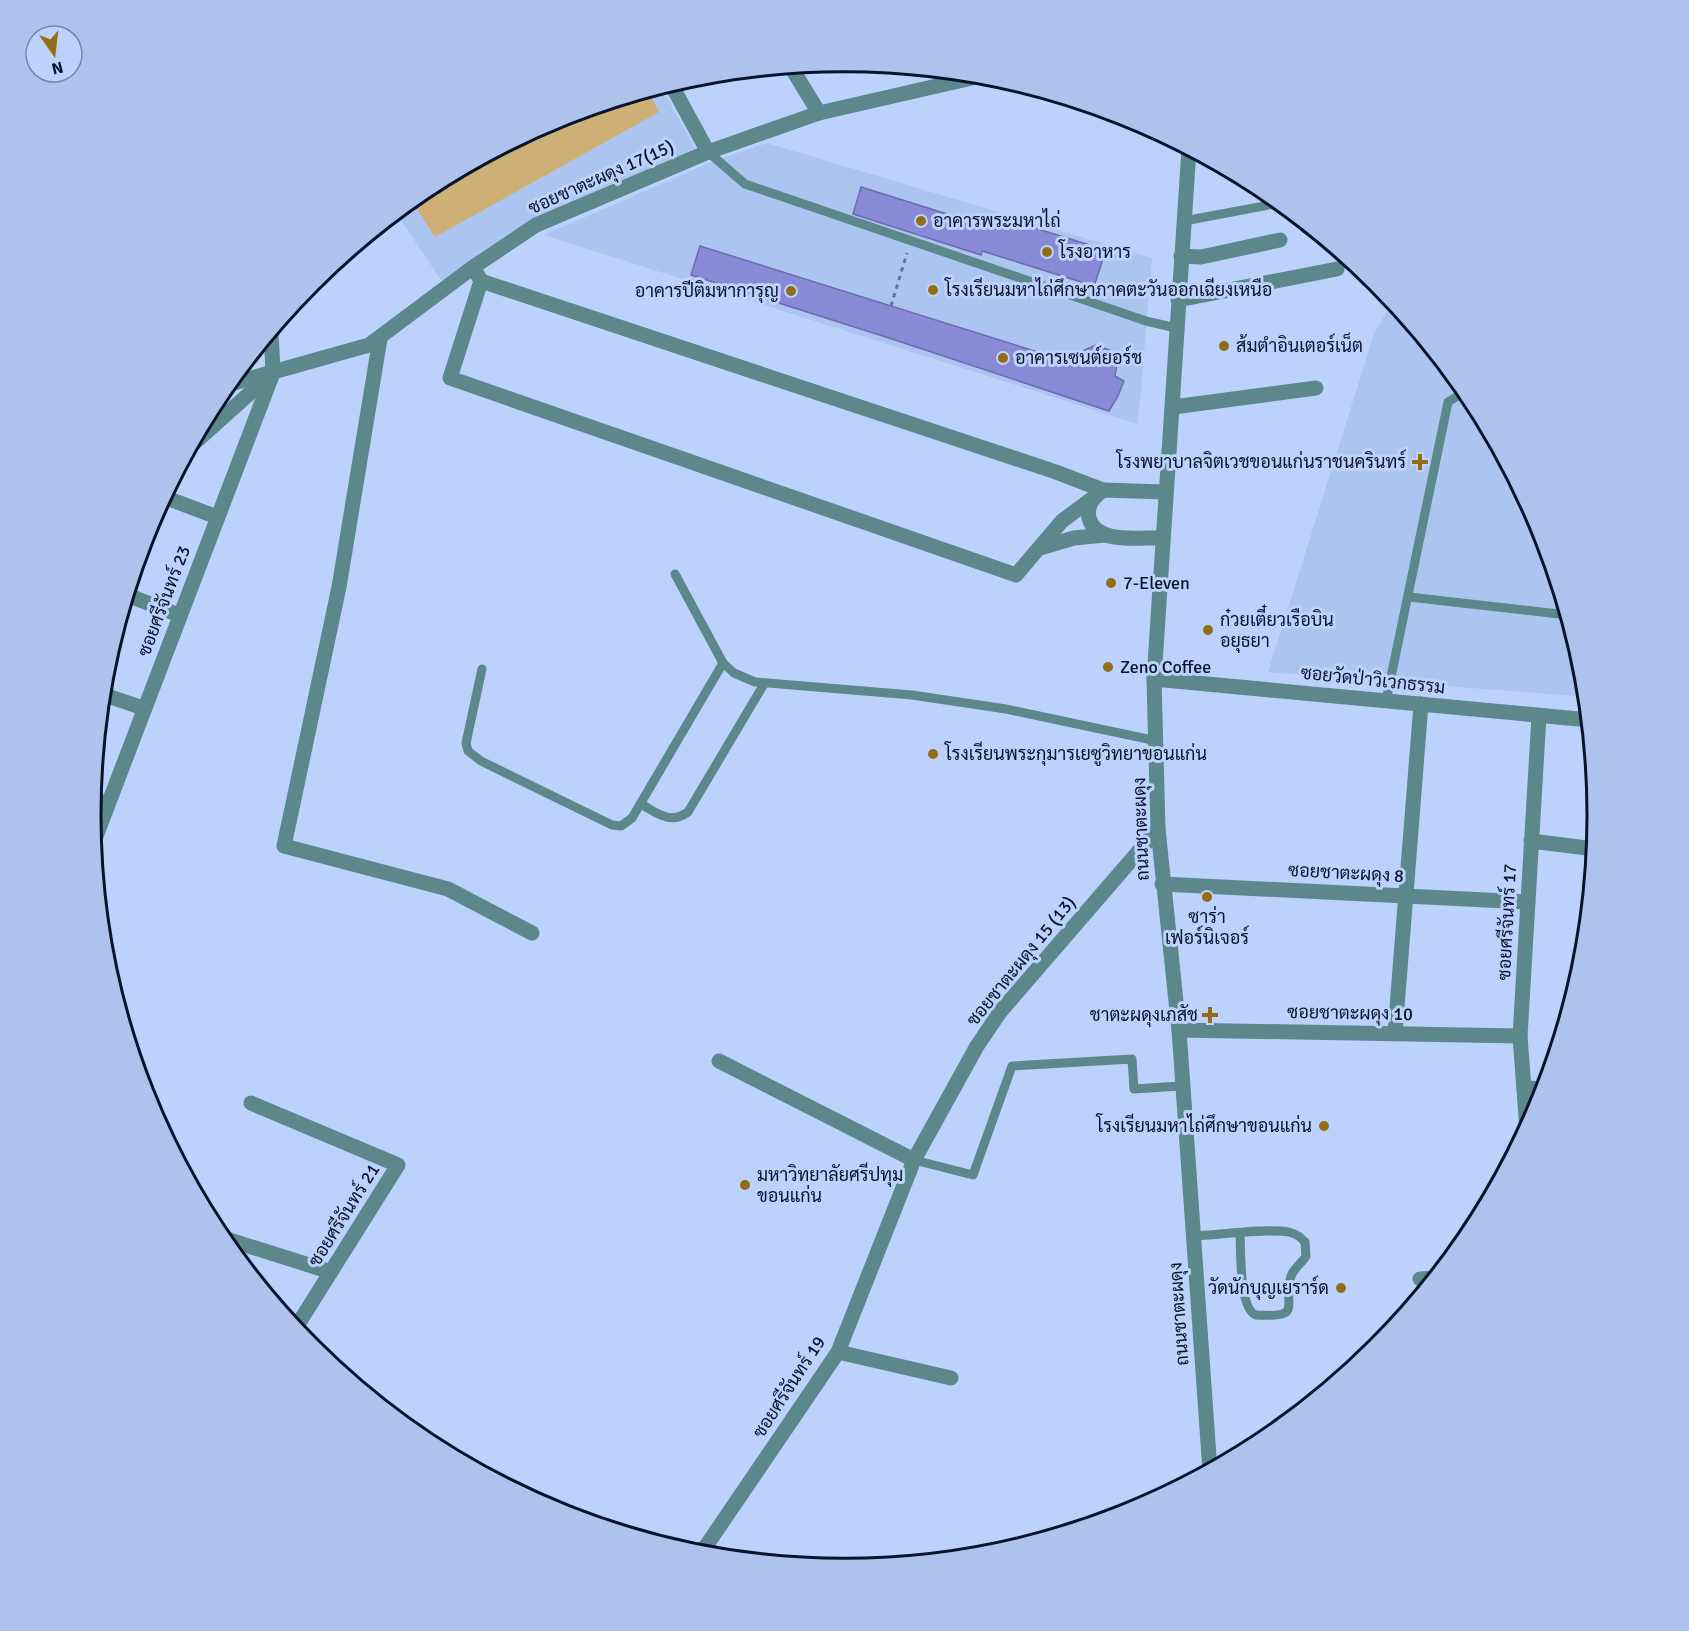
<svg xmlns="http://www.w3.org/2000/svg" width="1689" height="1631" font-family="Signika,Sarabun,sans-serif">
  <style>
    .built { fill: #acc4f0 }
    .green { fill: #ceb076 }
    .building { fill: #898ad5; stroke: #6b6bb0; stroke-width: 1.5 }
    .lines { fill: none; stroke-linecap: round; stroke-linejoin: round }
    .path { stroke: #647597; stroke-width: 3; stroke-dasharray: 4.5 4.5; stroke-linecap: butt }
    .service { stroke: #5c878b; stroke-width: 9 }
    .minor { stroke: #5c878b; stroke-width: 15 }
    .tertiary { stroke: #5c878b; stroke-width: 15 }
    .poi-dot { fill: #936d15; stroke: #bcd2fc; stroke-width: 2 }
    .labels { text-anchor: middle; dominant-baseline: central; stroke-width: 6; stroke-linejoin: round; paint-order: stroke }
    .street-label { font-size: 18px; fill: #08142c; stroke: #bcd2fc }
    .poi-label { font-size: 18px; fill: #08142c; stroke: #bcd2fc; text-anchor: start }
    .rim { fill: none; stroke: #08142c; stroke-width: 3 }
  </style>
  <rect width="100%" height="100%" fill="#bcd2fc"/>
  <g class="built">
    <path d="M661,87L696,150L513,231L443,283L396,213L426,188L556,119Z"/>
    <path d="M767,143L1152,258L1138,424L544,235L716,160Z"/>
    <path d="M1393,301L1472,397L1541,527L1584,669L1587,697L1268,672L1374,334Z"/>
  </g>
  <path class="green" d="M648,91L659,112L435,237L411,200L426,188L556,119Z"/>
  <g class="building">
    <path d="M861,187L995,229L999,217L1106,250L1094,286L982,251L981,255L853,214Z"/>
    <path d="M700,246L1076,364L1082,351L1096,345L1112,351L1117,364L1115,376L1124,381L1118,396L1109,411L889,338L691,275Z"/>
  </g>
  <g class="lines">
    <path class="path" d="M891,306L907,253"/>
    <g class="service">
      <path d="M708,152L745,184L1146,321L1176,328"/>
      <path d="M1184,221L1280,203"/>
      <path d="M1304,222L1305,229L1312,228"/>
      <path d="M675,574L723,663L734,673L755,682L912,695L1006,709L1157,741"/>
      <path d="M1409,597L1568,615"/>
      <path d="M482,669L466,743L468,751L481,761L612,825L621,826L632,818L723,663"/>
      <path d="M1386,701L1448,402L1466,391"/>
      <path d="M641,804C657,813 670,825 688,812L764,684"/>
      <path d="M914,1160L973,1175L1012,1066L1132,1059L1134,1089L1181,1086"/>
      <path d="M1192,1236C1220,1235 1263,1228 1289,1232C1297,1234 1300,1237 1305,1242L1306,1256C1302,1263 1294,1268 1291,1276C1282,1306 1305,1318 1256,1315C1239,1309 1241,1252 1240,1234"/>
    </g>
    <g class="minor">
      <path d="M791,67L819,113"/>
      <path d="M671,84L708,152"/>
      <path d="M1181,256L1201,257L1280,240"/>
      <path d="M476,272L481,281L1056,472L1103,490"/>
      <path d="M481,281L450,378L1016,575L1062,521L1093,498"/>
      <path d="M1178,300L1337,269"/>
      <path d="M380,339L339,587L284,846L448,889L532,933"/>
      <path d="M227,385L369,345L472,268L536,225L708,152L819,113L985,75"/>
      <path d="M1173,407L1316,388"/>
      <path d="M191,446L270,375"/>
      <path d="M164,497L217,517"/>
      <path d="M1161,538C1140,537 1096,545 1089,518C1086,505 1094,497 1103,490L1165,492"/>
      <path d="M1040,548L1074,538L1105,535"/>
      <path d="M127,595L179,615"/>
      <path d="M1154,679L1589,720"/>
      <path d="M102,694L143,708"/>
      <path d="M92,799L108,804"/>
      <path d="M1531,841L1595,849"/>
      <path d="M93,844L273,373L271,331"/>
      <path d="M1162,884L1528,902"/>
      <path d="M1179,1030L1520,1036"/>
      <path d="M1395,1032L1421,704"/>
      <path d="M719,1061L914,1160"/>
      <path d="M1524,1088L1546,1089"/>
      <path d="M251,1103L398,1165L295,1329"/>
      <path d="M1527,1130L1520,1036L1539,716"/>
      <path d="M220,1237L331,1272"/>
      <path d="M1420,1279L1436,1278"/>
      <path d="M838,1352L951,1378"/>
      <path d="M700,1555L838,1352L914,1160L977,1046L1000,1012L1158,829"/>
    </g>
    <path class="tertiary" d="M1189,149L1154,679L1158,829L1179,1030L1210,1471"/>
  </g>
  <g class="poi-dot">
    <circle cx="921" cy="221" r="6"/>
    <circle cx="1047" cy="252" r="6"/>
    <circle cx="933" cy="290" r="6"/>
    <circle cx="791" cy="291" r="6"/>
    <circle cx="1224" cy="346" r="6"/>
    <circle cx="1003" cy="358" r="6"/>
    <path d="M1417 453h6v6h6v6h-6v6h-6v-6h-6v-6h6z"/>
    <circle cx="1111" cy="583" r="6"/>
    <circle cx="1208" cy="630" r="6"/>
    <circle cx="1108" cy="667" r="6"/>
    <circle cx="933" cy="754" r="6"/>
    <circle cx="1207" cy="897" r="6"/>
    <path d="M1207 1006h6v6h6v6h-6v6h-6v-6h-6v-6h6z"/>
    <circle cx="1324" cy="1126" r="6"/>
    <circle cx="745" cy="1185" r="6"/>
    <circle cx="1341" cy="1288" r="6"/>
  </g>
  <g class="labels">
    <g class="street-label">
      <text transform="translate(601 177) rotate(-24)">ซอยชาตะผดุง 17(15)</text>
      <text transform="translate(164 601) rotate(-69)">ซอยศรีจันทร์ 23</text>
      <text transform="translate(1373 680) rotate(6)">ซอยวัดป่าวิเวกธรรม</text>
      <text transform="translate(1141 829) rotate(-92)">ถนนชาตะผดุง</text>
      <text transform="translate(1346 873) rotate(3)">ซอยชาตะผดุง 8</text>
      <text transform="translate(1507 922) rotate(-87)">ซอยศรีจันทร์ 17</text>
      <text transform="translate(1021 961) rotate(-51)">ซอยชาตะผดุง 15 (13)</text>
      <text transform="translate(1350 1013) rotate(1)">ซอยชาตะผดุง 10</text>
      <text transform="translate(344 1215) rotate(-58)">ซอยศรีจันทร์ 21</text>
      <text transform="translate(1179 1314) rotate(-94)">ถนนชาตะผดุง</text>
      <text transform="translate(789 1387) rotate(-57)">ซอยศรีจันทร์ 19</text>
    </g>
    <g class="poi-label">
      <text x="933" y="221">อาคารพระมหาไถ่</text>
      <text x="1059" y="252">โรงอาหาร</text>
      <text x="945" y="290">โรงเรียนมหาไถ่ศึกษาภาคตะวันออกเฉียงเหนือ</text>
      <text x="779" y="291" text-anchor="end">อาคารปีติมหาการุญ</text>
      <text x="1236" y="346">ส้มตำอินเตอร์เน็ต</text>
      <text x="1015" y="358">อาคารเซนต์ยอร์ช</text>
      <text x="1406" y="462" text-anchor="end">โรงพยาบาลจิตเวชขอนแก่นราชนครินทร์</text>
      <text x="1123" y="583">7-Eleven</text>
      <text x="1220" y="620">ก๋วยเตี๋ยวเรือบิน<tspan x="1220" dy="21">อยุธยา</tspan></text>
      <text x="1120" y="667">Zeno Coffee</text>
      <text x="945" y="754">โรงเรียนพระกุมารเยซูวิทยาขอนแก่น</text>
      <text x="1207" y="917" text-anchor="middle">ซาร่า<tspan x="1207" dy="21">เฟอร์นิเจอร์</tspan></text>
      <text x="1198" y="1015" text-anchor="end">ชาตะผดุงเภสัช</text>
      <text x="1312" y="1126" text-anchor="end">โรงเรียนมหาไถ่ศึกษาขอนแก่น</text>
      <text x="757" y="1175">มหาวิทยาลัยศรีปทุม<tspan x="757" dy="21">ขอนแก่น</tspan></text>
      <text x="1329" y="1288" text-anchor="end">วัดนักบุญเยราร์ด</text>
    </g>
  </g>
  <path d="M0 0H1689V1631H0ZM101 815a743 743 0 1 1 1486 0a743 743 0 1 1-1486 0Z" fill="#aec3eb" fill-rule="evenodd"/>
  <path class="rim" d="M101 815a743 743 0 1 1 1486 0a743 743 0 1 1-1486 0Z"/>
  <g transform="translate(54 54) rotate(166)"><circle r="28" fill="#bcd2fc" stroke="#7486a9" stroke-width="1.5"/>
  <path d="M0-4.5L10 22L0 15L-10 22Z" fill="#936d15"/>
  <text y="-9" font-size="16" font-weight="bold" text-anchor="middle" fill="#08142c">N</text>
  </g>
</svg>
